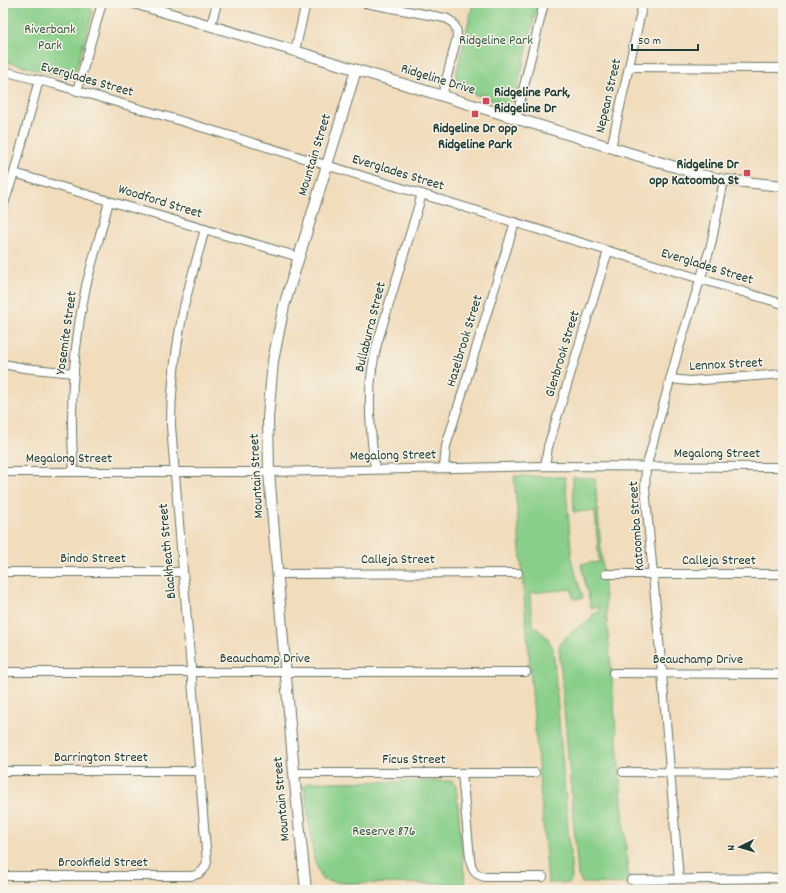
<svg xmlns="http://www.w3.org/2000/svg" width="786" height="893" font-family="Dekko,sans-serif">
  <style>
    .green { fill: #89cf89; stroke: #54865e }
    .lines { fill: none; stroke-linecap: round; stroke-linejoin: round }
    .minor-casing { stroke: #687563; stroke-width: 10 }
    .tertiary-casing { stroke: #687563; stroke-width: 12 }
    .minor { stroke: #fff; stroke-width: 8 }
    .tertiary { stroke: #fff; stroke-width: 10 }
    .poi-dot { fill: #d1495b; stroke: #f7f3e8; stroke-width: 1.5 }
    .labels { text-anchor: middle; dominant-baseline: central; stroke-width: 3; stroke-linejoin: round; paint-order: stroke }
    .park-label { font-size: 14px; fill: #345a45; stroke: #f7f3e8 }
    .street-label { font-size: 14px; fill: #1f3d34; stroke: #f7f3e8 }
    .poi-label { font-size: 14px; font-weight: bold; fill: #1f3d34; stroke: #f7f3e8; text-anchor: start }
  </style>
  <rect width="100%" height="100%" fill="#f7f3e8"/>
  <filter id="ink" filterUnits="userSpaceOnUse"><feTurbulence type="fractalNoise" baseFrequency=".025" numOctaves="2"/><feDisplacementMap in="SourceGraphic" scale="8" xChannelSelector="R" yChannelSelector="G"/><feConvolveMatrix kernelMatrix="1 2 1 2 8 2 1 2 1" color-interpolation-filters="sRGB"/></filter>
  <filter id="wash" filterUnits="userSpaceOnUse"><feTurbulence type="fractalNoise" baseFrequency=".012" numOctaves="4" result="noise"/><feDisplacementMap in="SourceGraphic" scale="16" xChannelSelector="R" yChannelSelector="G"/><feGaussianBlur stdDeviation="0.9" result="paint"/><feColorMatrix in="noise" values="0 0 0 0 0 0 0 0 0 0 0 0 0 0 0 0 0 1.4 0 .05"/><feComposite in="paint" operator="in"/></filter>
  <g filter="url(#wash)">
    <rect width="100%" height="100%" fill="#f1dcbb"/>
    <g class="green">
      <path d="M3,3L88,4L93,12L75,73L67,77L3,61Z"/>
      <path d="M473,3H538L515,98L505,104L486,98L485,96L480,94V96L467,92L468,91L464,89L461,90L455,79Z"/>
      <path d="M514,476L565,477L572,562L583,598L573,599L572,589L530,593L532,624L547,637L553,648L572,877L570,883H548Z"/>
      <path d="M573,477L595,478L629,884L582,883L578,875L559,647C563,636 582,624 593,618L592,614L599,612L598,607L591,608L581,564L599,562L595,511L574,512L573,486Z"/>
      <path d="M451,781L456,785L465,884L342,883L322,880L314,859L304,785L312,782Z"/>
    </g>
  </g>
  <g filter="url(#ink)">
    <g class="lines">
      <defs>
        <g id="minor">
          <path d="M365,3L445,18C454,21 457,27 457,37L442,96"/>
          <path d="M211,25L217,3"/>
          <path d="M295,51L306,3"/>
          <path d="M630,67L783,68"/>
          <path d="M3,71L54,84L178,120L783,304"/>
          <path d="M77,91L102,3"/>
          <path d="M516,119L544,3"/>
          <path d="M611,148L643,3"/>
          <path d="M14,173L299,257"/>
          <path d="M3,207L14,173L39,80"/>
          <path d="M3,364L24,368L74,373"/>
          <path d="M670,379L690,381L783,374"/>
          <path d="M545,466L548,447L608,251"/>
          <path d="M444,468L446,446L515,222"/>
          <path d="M375,469C372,445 369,420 370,395C370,378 373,361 377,344L422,194"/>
          <path d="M3,472H269L545,466L783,467"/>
          <path d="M74,472C69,410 73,347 86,286C93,258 102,229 109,201"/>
          <path d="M3,572H183"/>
          <path d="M278,574L518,573"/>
          <path d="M606,574H783"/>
          <path d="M3,672H526"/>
          <path d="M613,673L783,674"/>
          <path d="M3,771H199"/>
          <path d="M623,772L783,773"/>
          <path d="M294,773H535"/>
          <path d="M462,773L470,858C471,868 474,875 485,877H543"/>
          <path d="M3,876H190C199,875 204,872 207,862L171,426C171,387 176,346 184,307C190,281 198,255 205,229"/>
          <path d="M679,879L662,673L645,488L646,468L678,351L711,245L724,180"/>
          <path d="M631,880L783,878"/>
        </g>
        <g id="tertiary">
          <path d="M134,3L295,51L705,176L724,180L783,186"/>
          <path d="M306,890L294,773L269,472L268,418L273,361L284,306L356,70"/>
        </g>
      </defs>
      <use href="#minor" class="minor-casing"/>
      <use href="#tertiary" class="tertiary-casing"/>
      <use href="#minor" class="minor"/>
      <use href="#tertiary" class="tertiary"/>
    </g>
  </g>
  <g class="poi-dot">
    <rect x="482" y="97" width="8" height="8" rx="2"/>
    <rect x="471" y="110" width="8" height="8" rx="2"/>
    <rect x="743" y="169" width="8" height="8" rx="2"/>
  </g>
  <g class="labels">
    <g class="park-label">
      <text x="50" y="30">Riverbank<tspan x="50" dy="16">Park</tspan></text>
      <text x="496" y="41">Ridgeline Park</text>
      <text x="384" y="832">Reserve 876</text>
    </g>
    <g class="street-label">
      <text transform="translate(87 80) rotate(16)">Everglades Street</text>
      <text transform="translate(438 80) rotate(17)">Ridgeline Drive</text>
      <text transform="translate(609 96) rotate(-77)">Nepean Street</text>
      <text transform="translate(315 155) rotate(-73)">Mountain Street</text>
      <text transform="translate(398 173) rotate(17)">Everglades Street</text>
      <text transform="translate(160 202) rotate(17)">Woodford Street</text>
      <text transform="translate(707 267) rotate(17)">Everglades Street</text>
      <text transform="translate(371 327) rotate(-76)">Bullaburra Street</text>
      <text transform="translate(67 333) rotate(-82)">Yosemite Street</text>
      <text transform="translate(465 341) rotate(-73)">Hazelbrook Street</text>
      <text transform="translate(563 354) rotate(-73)">Glenbrook Street</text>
      <text transform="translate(726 365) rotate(-3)">Lennox Street</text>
      <text x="717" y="454">Megalong Street</text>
      <text transform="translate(393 456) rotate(-1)">Megalong Street</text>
      <text x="69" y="459">Megalong Street</text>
      <text transform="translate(257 476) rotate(-93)">Mountain Street</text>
      <text transform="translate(637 526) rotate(-94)">Katoomba Street</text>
      <text transform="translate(168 551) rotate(-95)">Blackheath Street</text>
      <text x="93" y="559">Bindo Street</text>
      <text x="398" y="560">Calleja Street</text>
      <text x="719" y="561">Calleja Street</text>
      <text x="265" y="659">Beauchamp Drive</text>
      <text x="698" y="660">Beauchamp Drive</text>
      <text x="101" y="758">Barrington Street</text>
      <text x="414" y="760">Ficus Street</text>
      <text transform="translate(282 799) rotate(-95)">Mountain Street</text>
      <text x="103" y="863">Brookfield Street</text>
    </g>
    <g class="poi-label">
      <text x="494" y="93">Ridgeline Park,<tspan x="494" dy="16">Ridgeline Dr</tspan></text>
      <text x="475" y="129" text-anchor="middle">Ridgeline Dr opp<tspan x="475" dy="16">Ridgeline Park</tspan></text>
      <text x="739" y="165" text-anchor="end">Ridgeline Dr<tspan x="739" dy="16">opp Katoomba St</tspan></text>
    </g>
  </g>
  <rect width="786" height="893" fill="none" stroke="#f7f3e8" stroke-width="16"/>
  <g transform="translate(740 847) rotate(265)" stroke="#f7f3e8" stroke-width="3" paint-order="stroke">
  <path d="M0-3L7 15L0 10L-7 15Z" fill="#1f3d34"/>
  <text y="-6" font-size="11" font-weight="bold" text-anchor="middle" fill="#1f3d34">N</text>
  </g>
  <path d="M632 44v6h66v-6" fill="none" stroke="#1f3d34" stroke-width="2"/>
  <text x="638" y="44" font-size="12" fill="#1f3d34" stroke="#f7f3e8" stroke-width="3" paint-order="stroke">50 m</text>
</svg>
